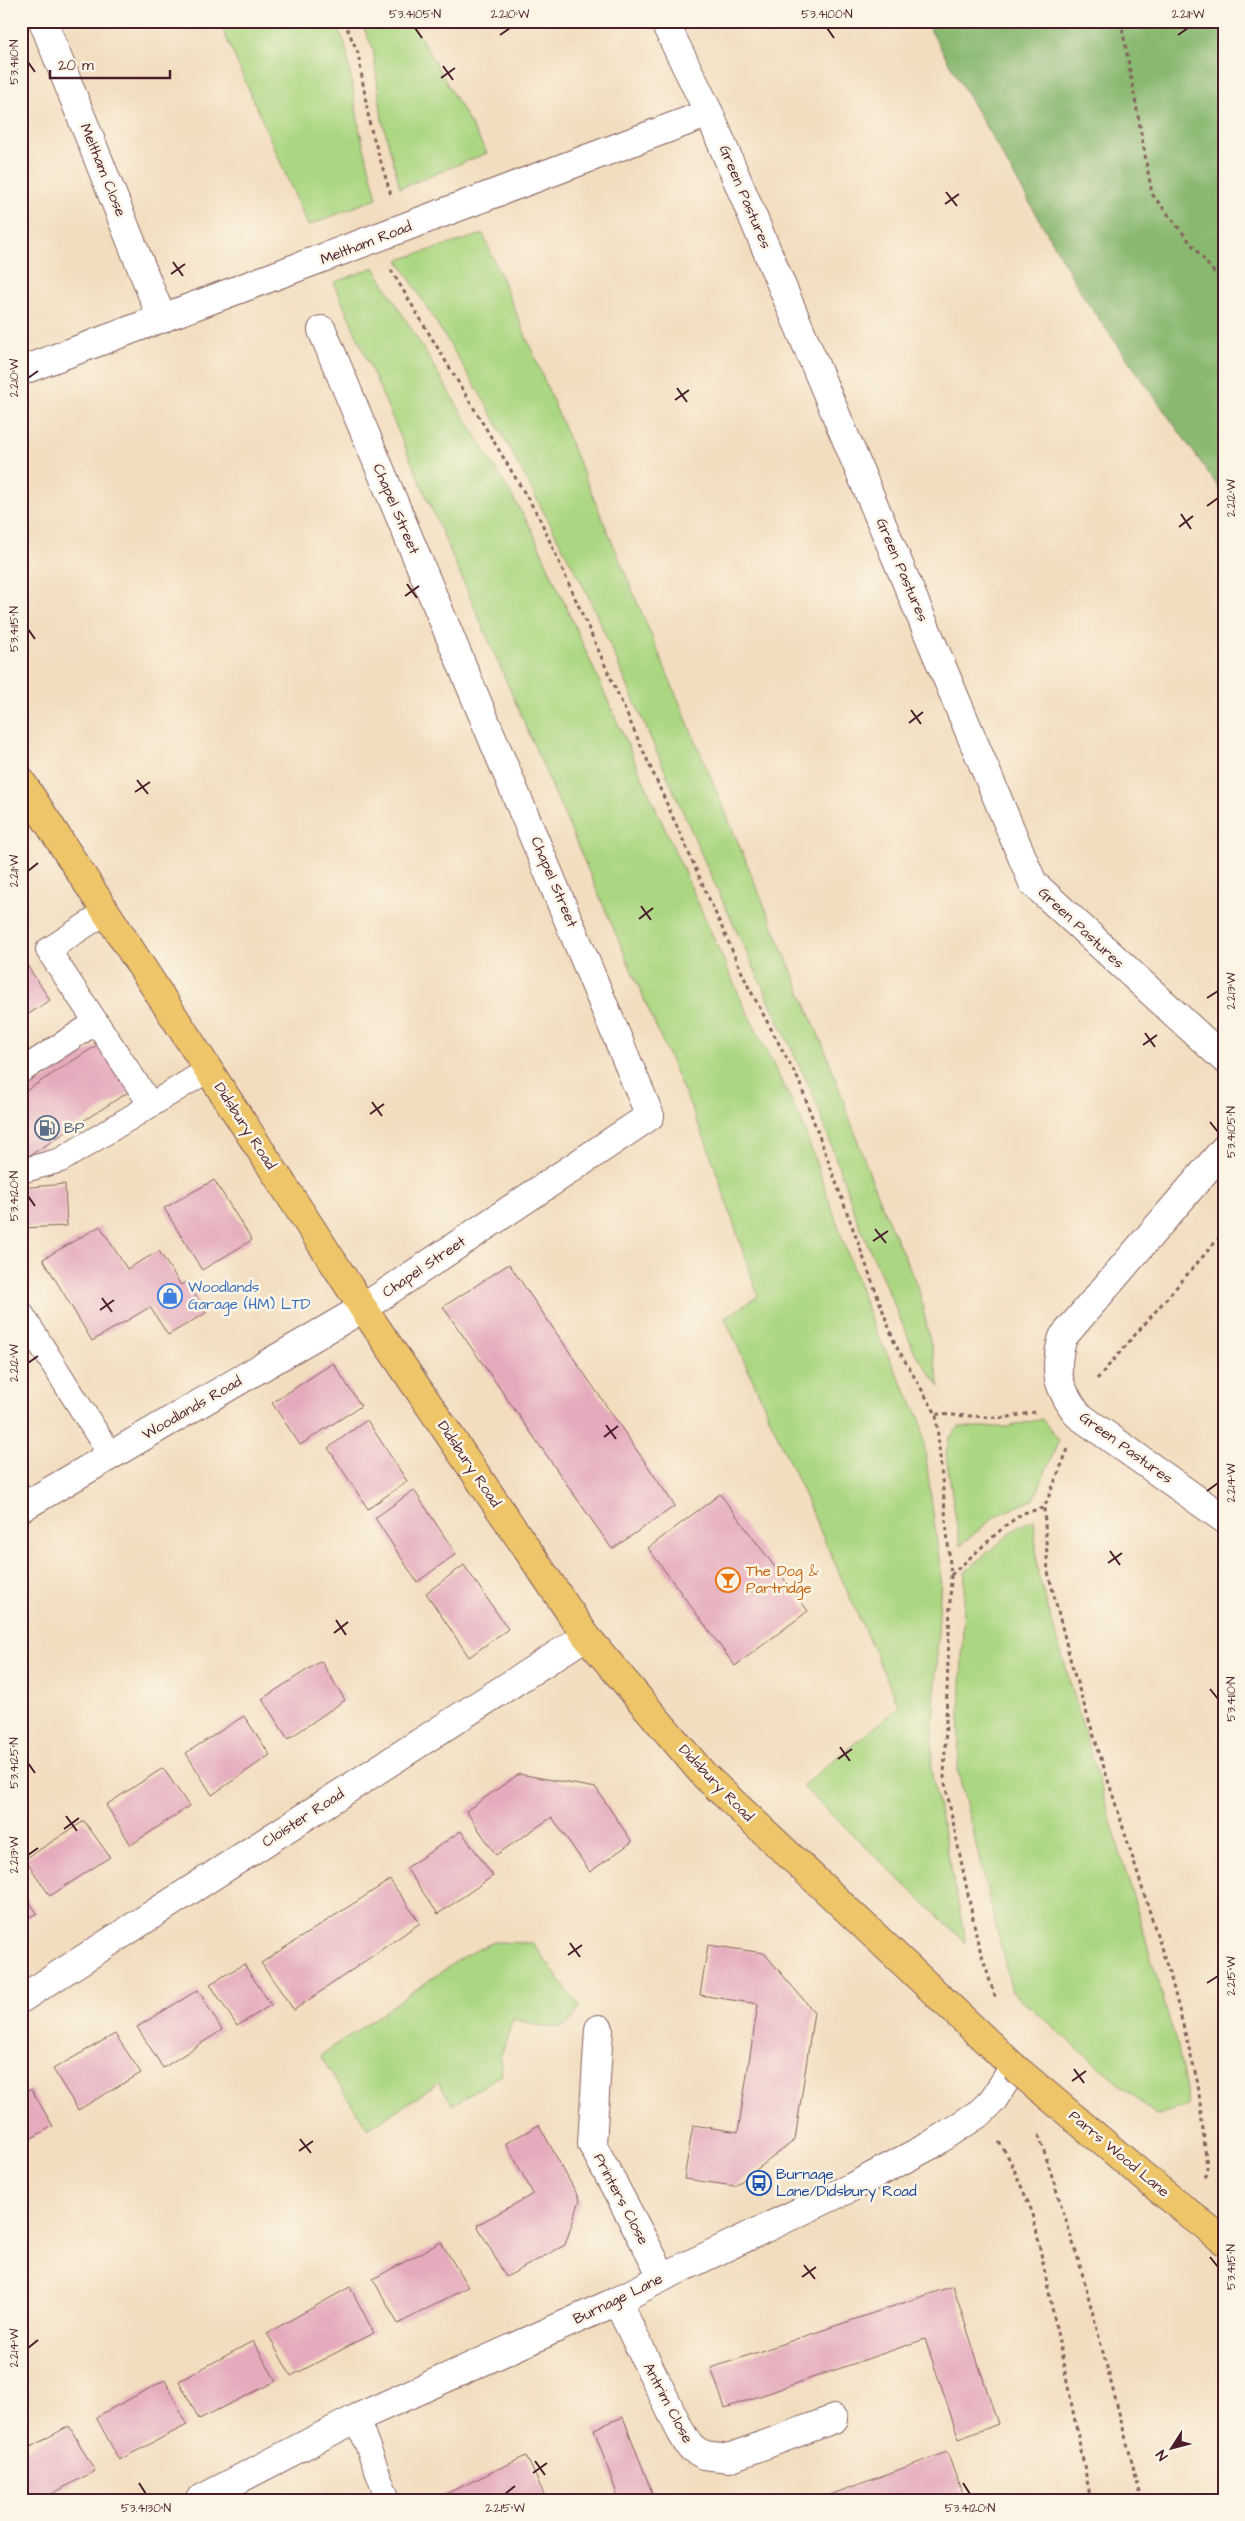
<svg xmlns="http://www.w3.org/2000/svg" width="1245" height="2521" font-family="'Architects Daughter',sans-serif">
  <style>
    .green { fill: #acd782; stroke: #7b7b56 }
    .forest { fill: #89b870; stroke: #6a6c4e }
    .building { fill: #e5abbd }
    .lines { fill: none; stroke-linecap: round; stroke-linejoin: round }
    .service-casing { stroke: #85625f; stroke-width: 26 }
    .minor-casing { stroke: #85625f; stroke-width: 30 }
    .primary-casing { stroke: #85625f; stroke-width: 30 }
    .path { stroke: #85625f; stroke-width: 3; stroke-dasharray: 4 4; stroke-linecap: butt }
    .service { stroke: #fff; stroke-width: 24 }
    .minor { stroke: #fff; stroke-width: 28 }
    .primary { stroke: #eec569; stroke-width: 28 }
    .primary-bridge-casing { stroke: #85625f; stroke-width: 30; stroke-linecap: butt }
    .primary-bridge { stroke: #eec569; stroke-width: 28 }
    .ticks { fill: none; stroke: #4a1f2b; stroke-width: 2 }
    .labels { text-anchor: middle; dominant-baseline: central; stroke-width: 5; stroke-linejoin: round; paint-order: stroke }
    .street-label { font-size: 15px; fill: #4a1f2b; stroke: #fcf5e5 }
    .service-label { font-size: 15px; fill: #4e5e75; stroke: #fcf5e5; text-anchor: start }
    .shop-label { font-size: 15px; fill: #366cbe; stroke: #fcf5e5; text-anchor: start }
    .food-label { font-size: 15px; fill: #c56008; stroke: #fcf5e5; text-anchor: start }
    .transit-label { font-size: 15px; fill: #164399; stroke: #fcf5e5; text-anchor: start }
    .neatline { fill: none; stroke: #4a1f2b; stroke-width: 2 }
    .ticks-label { font-size: 12px; text-anchor: middle; fill: #4a1f2b }
  </style>
  <rect width="100%" height="100%" fill="#fcf5e5"/>
  <filter id="ink" filterUnits="userSpaceOnUse"><feTurbulence type="fractalNoise" baseFrequency=".02" numOctaves="2"/><feDisplacementMap in="SourceGraphic" scale="10" xChannelSelector="R" yChannelSelector="G"/><feConvolveMatrix kernelMatrix="1 2 1 2 8 2 1 2 1" color-interpolation-filters="sRGB"/></filter>
  <filter id="wash" filterUnits="userSpaceOnUse"><feTurbulence type="fractalNoise" baseFrequency=".0096" numOctaves="4" result="noise"/><feDisplacementMap in="SourceGraphic" scale="20" xChannelSelector="R" yChannelSelector="G"/><feGaussianBlur stdDeviation="1.12" result="paint"/><feColorMatrix in="noise" values="0 0 0 0 0 0 0 0 0 0 0 0 0 0 0 0 0 1.4 0 .05"/><feComposite in="paint" operator="in"/></filter>
  <g filter="url(#wash)">
    <rect width="100%" height="100%" fill="#f2ddbf"/>
    <g class="green">
      <path d="M219,21H334L345,43L360,132L377,198L308,226Z"/>
      <path d="M360,21H411L487,153L400,188L382,119L373,48Z"/>
      <path d="M483,234L827,1055L879,1200L919,1290L940,1387L916,1355L858,1222L815,1099L712,878L587,593L485,402L398,260Z"/>
      <path d="M374,267L531,528L743,1004L801,1120L873,1326L921,1421L941,1574L931,1770L966,1943L802,1786L899,1707L725,1318L758,1296L708,1147L334,283Z"/>
      <path d="M1042,1419L1059,1440L1034,1499L994,1517L960,1546L946,1455L949,1438L959,1427H1006Z"/>
      <path d="M1034,1520L1038,1574L1178,2049L1189,2106L1156,2115L1012,1992L958,1771L965,1572L1019,1526Z"/>
      <path d="M494,1942L533,1943L579,2007C576,2011 574,2017 571,2021C558,2035 528,2022 513,2019L500,2058L502,2074L453,2105L439,2083L368,2129L320,2056L464,1956Z"/>
    </g>
    <path class="forest" d="M925,21H1224V495L1085,299Z"/>
    <g id="blocks">
      <g class="building">
        <path d="M21,956L50,1000L21,1019Z"/>
        <path d="M102,1042L133,1089L21,1161V1094Z"/>
        <path d="M214,1180L252,1240L202,1270L164,1208Z"/>
        <path d="M65,1184L67,1226L21,1228V1188Z"/>
        <path d="M100,1226L127,1269L159,1251L181,1285L187,1282L206,1313L168,1335L150,1307L92,1341L43,1259Z"/>
        <path d="M509,1264L675,1506L612,1549L443,1307Z"/>
        <path d="M333,1363L361,1406L300,1445L272,1403Z"/>
        <path d="M367,1420L407,1481L368,1509L328,1448Z"/>
        <path d="M414,1490L456,1554L417,1582L375,1518Z"/>
        <path d="M720,1494L808,1611L735,1666L648,1548Z"/>
        <path d="M464,1565L508,1629L469,1657L426,1593Z"/>
        <path d="M321,1661L345,1700L288,1739L262,1699Z"/>
        <path d="M244,1716L270,1755L212,1795L186,1753Z"/>
        <path d="M163,1768L189,1806L131,1845L106,1805Z"/>
        <path d="M519,1774L596,1788L632,1842L590,1872L552,1817L496,1855L466,1811Z"/>
        <path d="M84,1821L110,1857L50,1896L25,1859Z"/>
        <path d="M461,1831L493,1876L438,1914L406,1868Z"/>
        <path d="M390,1880L420,1923L294,2010L261,1963Z"/>
        <path d="M21,1889L37,1913L21,1922Z"/>
        <path d="M708,1945L764,1953L814,2012L795,2140L735,2186L684,2179L693,2125L738,2132L758,2004L700,1995Z"/>
        <path d="M244,1964L271,2005L237,2026L210,1984Z"/>
        <path d="M198,1990L222,2030L163,2068L137,2027Z"/>
        <path d="M115,2034L141,2073L78,2110L53,2069Z"/>
        <path d="M31,2089L53,2126L21,2144V2095Z"/>
        <path d="M539,2125L580,2200L565,2245L506,2277L477,2225L533,2194L506,2143Z"/>
        <path d="M441,2242L468,2287L398,2324L373,2279Z"/>
        <path d="M953,2286L998,2424L959,2439L925,2339L725,2408L711,2368Z"/>
        <path d="M350,2287L374,2333L291,2376L267,2333Z"/>
        <path d="M253,2341L276,2381L199,2419L179,2381Z"/>
        <path d="M165,2380L187,2425L119,2460L96,2417Z"/>
        <path d="M623,2417L655,2500H619L594,2429Z"/>
        <path d="M69,2426L95,2471L40,2500H24L21,2495V2452Z"/>
        <path d="M947,2452L962,2493L945,2500H816Z"/>
        <path d="M526,2456L544,2494L533,2500H433Z"/>
      </g>
    </g>
  </g>
  <g filter="url(#ink)">
    <use href="#blocks" fill-opacity="0" stroke="#85625f" stroke-width="1"/>
    <g class="lines">
      <defs>
        <g id="service">
          <path d="M96,1022L151,1105"/>
          <path d="M21,1071L96,1022L48,950L106,912"/>
          <path d="M21,1171L61,1160L208,1070"/>
          <path d="M21,1313L111,1456"/>
          <path d="M357,2418L388,2500"/>
        </g>
        <g id="minor">
          <path d="M43,21L162,319"/>
          <path d="M664,21L709,113L1033,883L1224,1059"/>
          <path d="M21,371L709,113"/>
          <path d="M1224,1149L1063,1337C1053,1371 1057,1386 1078,1415L1224,1519"/>
          <path d="M21,1508L363,1308L650,1116L322,330"/>
          <path d="M21,1999L586,1636"/>
          <path d="M599,2029L592,2144L663,2277"/>
          <path d="M617,2301L681,2432L690,2447L704,2455L729,2458L834,2419"/>
          <path d="M199,2500L357,2418L617,2301L663,2277L852,2187L931,2145L981,2112L993,2100L1014,2067"/>
        </g>
        <g id="primary">
          <path d="M21,781L363,1308L586,1636L704,1775L1014,2067"/>
          <path d="M1155,2186L1224,2241"/>
        </g>
      </defs>
      <use href="#service" class="service-casing"/>
      <use href="#minor" class="minor-casing"/>
      <use href="#primary" class="primary-casing"/>
      <g class="path">
        <path d="M344,21L358,53L370,126L391,195"/>
        <path d="M1121,21L1152,194L1224,285"/>
        <path d="M391,270L539,517L748,986L799,1081L895,1344L936,1414L951,1575L944,1778L978,1943L996,2000"/>
        <path d="M1097,1379L1224,1232"/>
        <path d="M936,1414L1004,1418L1035,1412"/>
        <path d="M1068,1449L1044,1508L1048,1572L1073,1670L1172,1982L1198,2084L1207,2167L1205,2180"/>
        <path d="M951,1575L1005,1526L1023,1513L1044,1508"/>
        <path d="M1039,2135L1080,2265L1142,2500"/>
        <path d="M999,2142L1010,2160L1033,2214L1091,2500"/>
      </g>
      <use href="#service" class="service"/>
      <use href="#minor" class="minor"/>
      <use href="#primary" class="primary"/>
      <defs>
        <path id="primary-bridge" d="M1014,2067L1155,2186"/>
      </defs>
      <use href="#primary-bridge" class="primary-bridge-casing"/>
      <use href="#primary-bridge" class="primary-bridge"/>
    </g>
  </g>
  <path class="ticks" d="M415,28L422,38M827,28L834,38M500,35L510,28M1178,35L1188,28M28,62L35,72M443,66L453,80M441,78L455,68M946,192L957,206M945,204L959,194M173,262L183,276M171,274L185,264M28,378L38,371M677,388L687,402M675,400L689,390M1207,506L1218,498M1181,514L1191,529M1179,527L1193,516M407,584L417,598M405,596L419,586M28,629L35,639M911,710L921,724M909,723L923,712M137,780L148,794M135,792L150,782M28,871L38,863M641,906L651,920M639,919L653,908M1207,998L1218,991M1145,1033L1155,1047M1143,1045L1157,1035M372,1102L382,1116M370,1114L384,1104M1210,1122L1218,1132M28,1196L35,1206M875,1229L886,1243M873,1241L888,1231M102,1298L112,1312M100,1310L114,1300M28,1363L38,1356M606,1425L616,1439M604,1437L618,1426M1207,1491L1218,1483M1110,1551L1120,1565M1108,1563L1122,1553M336,1620L346,1635M334,1633L348,1622M1210,1689L1218,1699M840,1747L850,1761M838,1759L852,1749M28,1763L35,1773M66,1816L77,1831M64,1829L79,1818M28,1855L38,1848M570,1943L580,1957M568,1955L582,1945M1207,1983L1218,1976M1074,2069L1084,2083M1072,2081L1086,2071M300,2139L311,2153M299,2151L313,2141M1210,2257L1218,2267M804,2265L815,2279M802,2277L816,2267M28,2348L38,2340M535,2461L545,2475M533,2473L547,2463M139,2483L146,2494M963,2483L970,2494M505,2494L515,2486"/>
  <defs>
    <symbol id="fuel-ring" viewBox="-11 -11 22 22"><circle r="9.5" fill="#fcf5e5" stroke="#5c6f8a" stroke-width="1.5"/><path d="M-5.5-6h7V0h2V4h1.3V-2.5L3-4.5l.8-.8L6-3V5H2.5V1h-1V6h-7ZM-4.2-4.7v3.2H.2V-4.7Z" fill="#5c6f8a"/></symbol>
    <symbol id="shop-ring" viewBox="-11 -11 22 22"><circle r="9.5" fill="#fcf5e5" stroke="#3f7fe0" stroke-width="1.5"/><path d="M-5-2.5h2.3a2.7 3.5 0 0 1 5.4 0H5L5.5 6h-11ZM-1.5-2.5h3a1.5 2.3 0 0 0-3 0Z" fill="#3f7fe0"/></symbol>
    <symbol id="bar-ring" viewBox="-11 -11 22 22"><circle r="9.5" fill="#fcf5e5" stroke="#e8710a" stroke-width="1.5"/><path d="M-6-5H6L.8 .8V4.5H3.5V6h-7V4.5H-.8V.8Z" fill="#e8710a"/></symbol>
    <symbol id="bus-ring" viewBox="-11 -11 22 22"><circle r="9.5" fill="#fcf5e5" stroke="#1a4fb4" stroke-width="1.5"/><path d="M-5-6H5V4H4V6H2V4H-2V6H-4V4H-5ZM-3.5-4V0h7V-4ZM-3.5 1.2v1.5H-2V1.2ZM2 1.2v1.5H3.5V1.2Z" fill="#1a4fb4"/></symbol>
  </defs>
  <g fill-rule="evenodd">
    <use href="#fuel-ring" x="33" y="1114" width="28" height="28"/>
    <use href="#shop-ring" x="156" y="1282" width="28" height="28"/>
    <use href="#bar-ring" x="714" y="1566" width="28" height="28"/>
    <use href="#bus-ring" x="745" y="2169" width="28" height="28"/>
  </g>
  <g class="labels">
    <g class="street-label">
      <text transform="translate(103 170) rotate(68)">Meltham Close</text>
      <text transform="translate(745 197) rotate(67)">Green Pastures</text>
      <text transform="translate(366 243) rotate(-21)">Meltham Road</text>
      <text transform="translate(396 509) rotate(67)">Chapel Street</text>
      <text transform="translate(902 570) rotate(67)">Green Pastures</text>
      <text transform="translate(554 882) rotate(67)">Chapel Street</text>
      <text transform="translate(1081 928) rotate(43)">Green Pastures</text>
      <text transform="translate(245 1126) rotate(57)">Didsbury Road</text>
      <text transform="translate(424 1267) rotate(-34)">Chapel Street</text>
      <text transform="translate(192 1408) rotate(-30)">Woodlands Road</text>
      <text transform="translate(1126 1448) rotate(36)">Green Pastures</text>
      <text transform="translate(469 1464) rotate(56)">Didsbury Road</text>
      <text transform="translate(716 1783) rotate(46)">Didsbury Road</text>
      <text transform="translate(303 1818) rotate(-33)">Cloister Road</text>
      <text transform="translate(1119 2154) rotate(40)">Parrs Wood Lane</text>
      <text transform="translate(621 2199) rotate(62)">Printers Close</text>
      <text transform="translate(618 2299) rotate(-26)">Burnage Lane</text>
      <text transform="translate(668 2403) rotate(62)">Antrim Close</text>
    </g>
    <g class="service-label">
      <text x="64" y="1128">BP</text>
    </g>
    <g class="shop-label">
      <text x="188" y="1287">Woodlands<tspan x="188" dy="17">Garage (HM) LTD</tspan></text>
    </g>
    <g class="food-label">
      <text x="746" y="1571">The Dog &amp;<tspan x="746" dy="17">Partridge</tspan></text>
    </g>
    <g class="transit-label">
      <text x="776" y="2174">Burnage<tspan x="776" dy="17">Lane/Didsbury Road</tspan></text>
    </g>
  </g>
  <rect width="1245" height="2521" fill="none" stroke="#fcf5e5" stroke-width="55"/>
  <g transform="translate(1172 2448) rotate(234)" stroke="#fcf5e5" stroke-width="4" paint-order="stroke">
  <path d="M0-4L9 19L0 12L-9 19Z" fill="#4a1f2b"/>
  <text y="-8" font-size="14" font-weight="bold" text-anchor="middle" fill="#4a1f2b">N</text>
  </g>
  <path d="M50 70v8h120v-8" fill="none" stroke="#4a1f2b" stroke-width="2.5"/>
  <text x="58" y="70" font-size="15" fill="#4a1f2b" stroke="#fcf5e5" stroke-width="4" paint-order="stroke">20 m</text>
  <rect x="28" y="28" width="1190" height="2466" class="neatline"/>
  <g class="ticks-label">
    <text x="415" y="18">53.4105°N</text>
    <text x="510" y="18">2.210°W</text>
    <text x="827" y="18">53.4100°N</text>
    <text x="1188" y="18">2.211°W</text>
    <text transform="translate(14 62) rotate(-90)" y="4">53.4110°N</text>
    <text transform="translate(14 378) rotate(-90)" y="4">2.210°W</text>
    <text transform="translate(1231 498) rotate(-90)" y="4">2.212°W</text>
    <text transform="translate(14 629) rotate(-90)" y="4">53.4115°N</text>
    <text transform="translate(14 871) rotate(-90)" y="4">2.211°W</text>
    <text transform="translate(1231 991) rotate(-90)" y="4">2.213°W</text>
    <text transform="translate(1231 1132) rotate(-90)" y="4">53.4105°N</text>
    <text transform="translate(14 1196) rotate(-90)" y="4">53.4120°N</text>
    <text transform="translate(14 1363) rotate(-90)" y="4">2.212°W</text>
    <text transform="translate(1231 1483) rotate(-90)" y="4">2.214°W</text>
    <text transform="translate(1231 1699) rotate(-90)" y="4">53.4110°N</text>
    <text transform="translate(14 1763) rotate(-90)" y="4">53.4125°N</text>
    <text transform="translate(14 1855) rotate(-90)" y="4">2.213°W</text>
    <text transform="translate(1231 1976) rotate(-90)" y="4">2.215°W</text>
    <text transform="translate(1231 2267) rotate(-90)" y="4">53.4115°N</text>
    <text transform="translate(14 2348) rotate(-90)" y="4">2.214°W</text>
    <text x="146" y="2512">53.4130°N</text>
    <text x="505" y="2512">2.215°W</text>
    <text x="970" y="2512">53.4120°N</text>
  </g>
</svg>
